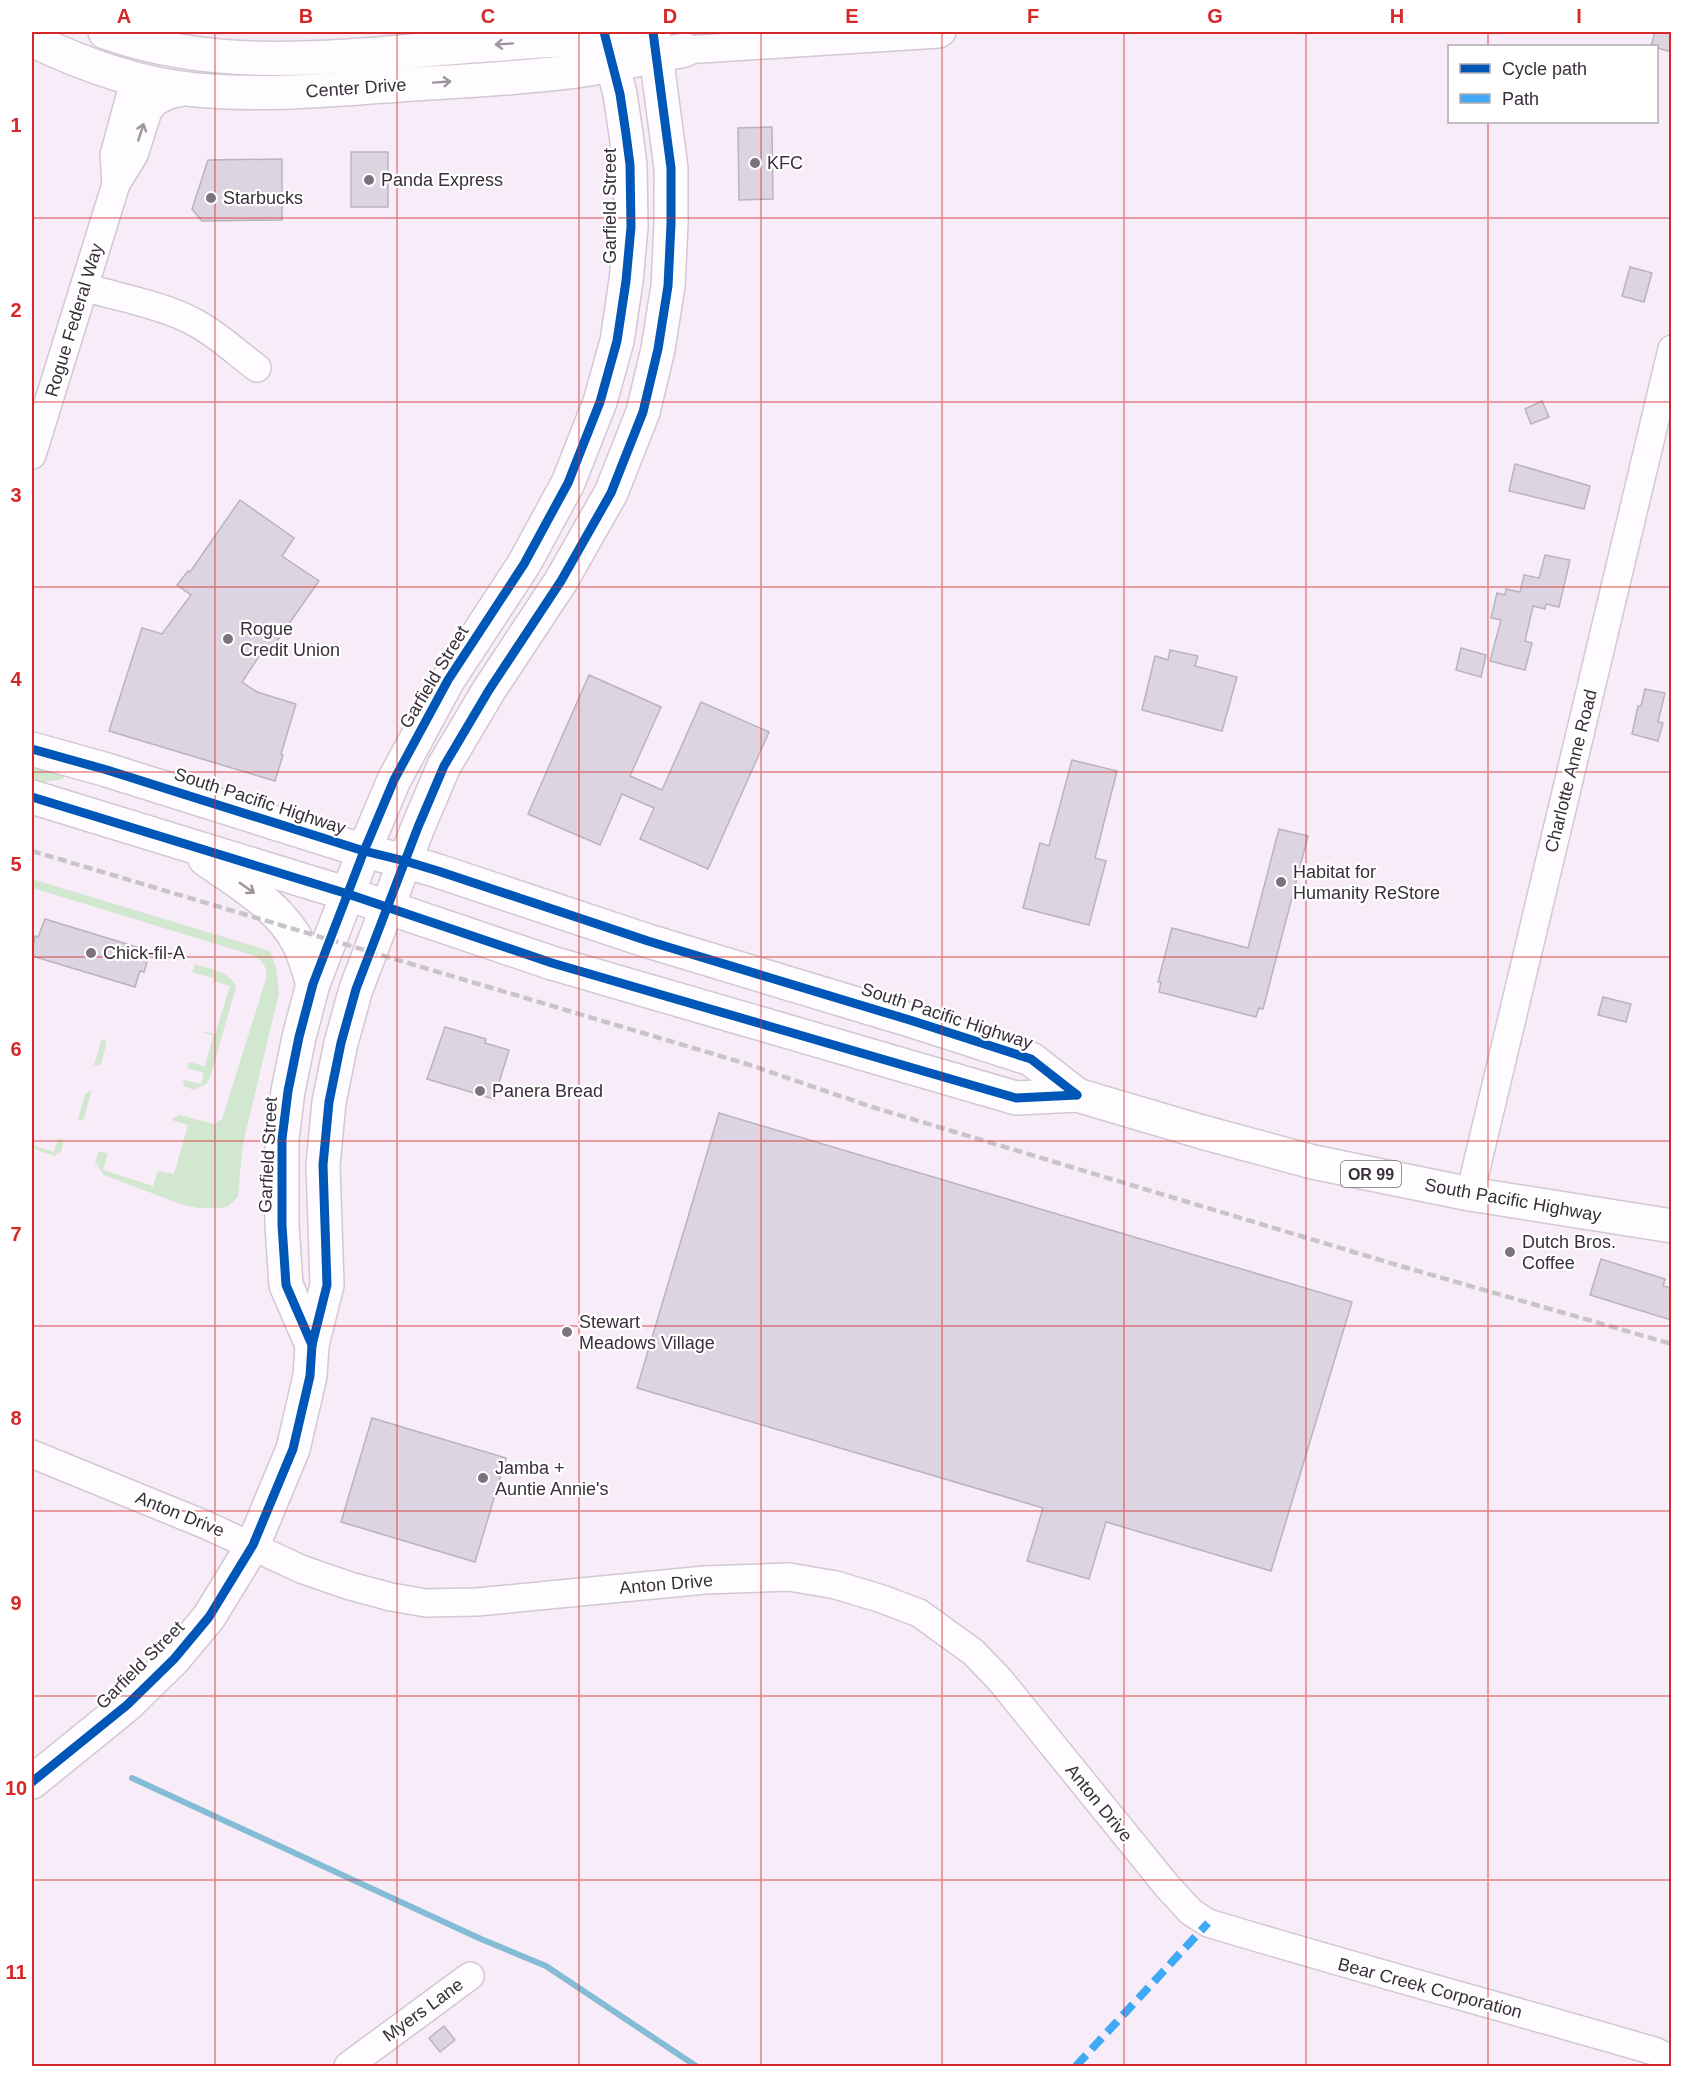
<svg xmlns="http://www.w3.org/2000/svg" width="1703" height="2098" font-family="Helvetica,sans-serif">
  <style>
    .green { fill: #d2e7d0 }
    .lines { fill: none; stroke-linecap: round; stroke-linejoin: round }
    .stream { stroke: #84bcd6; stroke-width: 6 }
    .building { fill: #dcd4e0; stroke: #bab3be; stroke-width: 1.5 }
    .minor-casing { stroke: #d2c8d3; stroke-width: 30 }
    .major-casing { stroke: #d2c8d3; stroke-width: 36 }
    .minor { stroke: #fefcfe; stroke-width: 27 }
    .major { stroke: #fefcfe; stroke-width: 33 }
    .rail { stroke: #c8c5c8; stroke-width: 4.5; stroke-dasharray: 9 4.5; stroke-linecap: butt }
    .quiet { stroke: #3fa9f5; stroke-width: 8; stroke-dasharray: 15 8; stroke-linecap: butt }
    .cycleway-casing { stroke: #fff; stroke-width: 13 }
    .cycleway { stroke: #0057b8; stroke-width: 9 }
    .oneway { stroke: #9c969c }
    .grid { fill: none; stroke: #d62828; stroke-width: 1.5; stroke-opacity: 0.55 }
    .poi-dot { fill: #7c717c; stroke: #fff; stroke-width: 2 }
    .labels { text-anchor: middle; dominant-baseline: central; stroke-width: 4.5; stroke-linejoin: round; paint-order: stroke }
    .shield { fill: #fff; stroke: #746d75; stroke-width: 1.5 }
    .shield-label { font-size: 16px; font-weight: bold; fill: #392f3a }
    .street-label { font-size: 18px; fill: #392f3a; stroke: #fff }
    .poi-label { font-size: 18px; fill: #392f3a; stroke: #fff; text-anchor: start }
    .neatline { fill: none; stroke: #d62828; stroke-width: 2 }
    .grid-label { font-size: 20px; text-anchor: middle; font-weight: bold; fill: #d62828 }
  </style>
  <rect width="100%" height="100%" fill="#f7ecf8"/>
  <g class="green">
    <path d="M32,762L65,772L63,779L32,784Z"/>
    <path d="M32,879L270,951L276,967L279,993L246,1131L242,1150L238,1197L227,1207L219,1208H198L183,1205L104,1175L95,1162L99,1152L108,1153L103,1170L153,1186L158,1171L174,1174L188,1125L172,1120L173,1118L180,1115L214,1124L222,1119L266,979C268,968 263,960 252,955L36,889L32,892Z"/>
    <path d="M195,964C209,969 230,971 236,987L210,1078L206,1084L194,1090L184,1086L183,1080L201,1084L204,1073L187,1068L189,1062L205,1066L213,1036L199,1031L215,1034L230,986L214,981L213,978L192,972Z"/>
    <path d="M105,1039L106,1045L101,1064L97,1066L94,1065L101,1041Z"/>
    <path d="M92,1090L84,1118L81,1121L78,1119L85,1094Z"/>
    <path d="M58,1138L64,1140L61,1152L54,1156L32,1148V1145L54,1152Z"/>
  </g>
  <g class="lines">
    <path class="stream" d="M132,1778L481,1939L546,1966L696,2066"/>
  </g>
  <g class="building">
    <path d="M1655,32H1671V52L1651,46Z"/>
    <path d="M772,127L773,199L739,200L738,128Z"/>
    <rect x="351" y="152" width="37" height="55"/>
    <path d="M282,159V220L202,221L192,209L208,160Z"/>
    <path d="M1630,267L1652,273L1644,302L1622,296Z"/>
    <path d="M1542,401L1549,417L1531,424L1525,409Z"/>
    <path d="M1515,464L1590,486L1584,509L1509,491Z"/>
    <path d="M240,500L294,538L282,556L319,581L267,655L262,652L242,682L257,692L296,704L281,754L283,755L275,781L109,731L142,628L162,634L191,595L177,585L188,571L190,572Z"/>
    <path d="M1545,555L1570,560L1559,607L1546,604L1545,609L1533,606L1525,641L1532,643L1525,670L1490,661L1501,620L1491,618L1497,593L1505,595L1506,589L1520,592L1524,575L1539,578Z"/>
    <path d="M1461,648L1486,655L1481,677L1456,670Z"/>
    <path d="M1170,650L1198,656L1195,666L1237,677L1222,731L1142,710L1155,656L1168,660Z"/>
    <path d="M589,675L661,707L630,776L662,790L701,702L769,732L708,869L640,839L654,808L622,794L600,845L528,814Z"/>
    <path d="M1645,689L1665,693L1658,722L1663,723L1658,741L1632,734L1638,706H1641Z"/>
    <path d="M1072,760L1117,771L1095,858L1106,861L1089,925L1023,908L1040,843L1049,846Z"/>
    <path d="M1279,829L1308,836L1263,1009L1259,1008L1256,1017L1159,992L1161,982H1158L1172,928L1248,948Z"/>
    <path d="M45,919L150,951L144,972L140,971L135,987L32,956L35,936L38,937Z"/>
    <path d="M1603,997L1631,1004L1626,1022L1598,1015Z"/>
    <path d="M445,1027L486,1039L485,1043L509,1050L494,1099L427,1079Z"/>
    <path d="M719,1113L1352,1302L1271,1571L1106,1522L1089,1579L1027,1561L1043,1508L637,1388Z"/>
    <path d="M1601,1259L1665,1279L1663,1286L1671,1288V1320L1590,1295Z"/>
    <path d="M372,1418L506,1458L475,1562L341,1522Z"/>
    <path d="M444,2026L455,2040L440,2052L429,2038Z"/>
  </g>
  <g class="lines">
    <defs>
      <g id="minor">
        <path d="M685,50L939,34L942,32"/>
        <path d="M116,184L114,155L135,78"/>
        <path d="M84,287C121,298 163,305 196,323C218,335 237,353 257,368"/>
        <path d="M32,455L116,184L134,155L148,111L155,102L169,95L191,90"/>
        <path d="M1470,1194L1672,349"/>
        <path d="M32,1454L206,1525L301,1569L350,1586L391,1597L426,1603L477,1602L705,1580L789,1577L836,1585L882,1599L919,1613L973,1652L1000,1680L1167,1886L1191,1912L1208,1923C1357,1968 1506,2008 1654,2051L1672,2059"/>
        <path d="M348,2066L470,1976"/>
      </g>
      <g id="major">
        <path d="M105,32C227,76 360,54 486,45C512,44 538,40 564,40C585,41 607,44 628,45"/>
        <path d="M32,40C82,64 140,85 196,90C265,96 333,90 401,85C457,81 513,79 569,72C608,67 647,57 685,50"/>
        <path d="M32,749L107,770L364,851L405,861L438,871L648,941L913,1021L1031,1059L1077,1095"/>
        <path d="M32,797L348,894L552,963L1016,1098L1077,1095L1202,1132L1313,1162L1470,1194L1672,1226"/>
        <path d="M205,859C239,883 280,906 299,944C305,957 309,971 313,984"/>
        <path d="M312,1345L286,1285L282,1225V1139L288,1091L299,1037L313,984L364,851L394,780L448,680L524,564L568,483L600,402L617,341L626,281L631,227L630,165L626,134L620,94L604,32"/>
        <path d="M32,1782L127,1705L174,1659L209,1617L253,1545L293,1449L310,1376L312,1345L327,1285L323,1165L329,1102L341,1043L356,989L418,827L444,766L489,690L561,581L611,493L643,412L658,349L668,286L671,224V168L653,32"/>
      </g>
    </defs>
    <use href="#minor" class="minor-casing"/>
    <use href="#major" class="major-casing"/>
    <use href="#minor" class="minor"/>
    <use href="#major" class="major"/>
    <path class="rail" d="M32,851L747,1064L872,1107L1397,1265L1672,1344"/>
    <path class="quiet" d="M1076,2066L1208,1923"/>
    <defs>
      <g id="cycleway">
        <path d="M32,749L107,770L364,851L405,861L438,871L648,941L913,1021L1031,1059L1077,1095"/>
        <path d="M32,797L348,894L552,963L1016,1098L1077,1095"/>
        <path d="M312,1345L286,1285L282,1225V1139L288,1091L299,1037L313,984L364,851L394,780L448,680L524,564L568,483L600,402L617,341L626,281L631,227L630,165L626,134L620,94L604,32"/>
        <path d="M32,1782L127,1705L174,1659L209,1617L253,1545L293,1449L310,1376L312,1345L327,1285L323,1165L329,1102L341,1043L356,989L418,827L444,766L489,690L561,581L611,493L643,412L658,349L668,286L671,224V168L653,32"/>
      </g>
    </defs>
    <use href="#cycleway" class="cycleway-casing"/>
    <use href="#cycleway" class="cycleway"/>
  </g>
  <defs><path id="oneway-shaft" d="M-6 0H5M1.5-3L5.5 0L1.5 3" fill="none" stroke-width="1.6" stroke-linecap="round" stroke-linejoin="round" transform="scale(1.5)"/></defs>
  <g class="oneway">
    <use href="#oneway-shaft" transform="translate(504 44) rotate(176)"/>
    <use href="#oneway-shaft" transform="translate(442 82) rotate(-4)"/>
    <use href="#oneway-shaft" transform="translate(141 132) rotate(-72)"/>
    <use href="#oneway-shaft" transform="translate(247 888) rotate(35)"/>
  </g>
  <path class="grid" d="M215,32V2066M397,32V2066M579,32V2066M761,32V2066M942,32V2066M1124,32V2066M1306,32V2066M1488,32V46M1488,122V2066M32,218H1672M32,402H1672M32,587H1672M32,772H1672M32,957H1672M32,1141H1672M32,1326H1672M32,1511H1672M32,1696H1672M32,1880H1672"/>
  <g class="poi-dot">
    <circle cx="755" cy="163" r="6"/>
    <circle cx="369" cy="180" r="6"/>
    <circle cx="211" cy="198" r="6"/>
    <circle cx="228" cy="639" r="6"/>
    <circle cx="1281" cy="882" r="6"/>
    <circle cx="91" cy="953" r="6"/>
    <circle cx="480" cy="1091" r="6"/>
    <circle cx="1510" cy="1252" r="6"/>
    <circle cx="567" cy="1332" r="6"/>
    <circle cx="483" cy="1478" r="6"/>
  </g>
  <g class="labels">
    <rect class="shield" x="1341" y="1161" width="60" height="26" rx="4.5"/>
    <g class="shield-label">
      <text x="1371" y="1174">OR 99</text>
    </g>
    <g class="street-label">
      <text transform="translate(356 88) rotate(-4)">Center Drive</text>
      <text transform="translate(610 206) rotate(-90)">Garfield Street</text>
      <text transform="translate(74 320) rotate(-73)">Rogue Federal Way</text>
      <text transform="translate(434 677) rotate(-59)">Garfield Street</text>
      <text transform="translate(1571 771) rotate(-76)">Charlotte Anne Road</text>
      <text transform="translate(260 801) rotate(18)">South Pacific Highway</text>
      <text transform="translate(947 1016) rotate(18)">South Pacific Highway</text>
      <text transform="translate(268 1155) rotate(-87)">Garfield Street</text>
      <text transform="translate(1513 1200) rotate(10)">South Pacific Highway</text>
      <text transform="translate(180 1514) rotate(22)">Anton Drive</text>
      <text transform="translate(666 1584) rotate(-5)">Anton Drive</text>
      <text transform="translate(140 1665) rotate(-45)">Garfield Street</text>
      <text transform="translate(1099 1803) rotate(51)">Anton Drive</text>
      <text transform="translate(1430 1988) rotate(15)">Bear Creek Corporation</text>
      <text transform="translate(423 2010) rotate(-36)">Myers Lane</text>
    </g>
    <g class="poi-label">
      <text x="767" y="163">KFC</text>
      <text x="381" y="180">Panda Express</text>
      <text x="223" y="198">Starbucks</text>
      <text x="240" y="629">Rogue<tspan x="240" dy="21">Credit Union</tspan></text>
      <text x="1293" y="872">Habitat for<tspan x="1293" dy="21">Humanity ReStore</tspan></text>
      <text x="103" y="953">Chick-fil-A</text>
      <text x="492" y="1091">Panera Bread</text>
      <text x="1522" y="1242">Dutch Bros.<tspan x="1522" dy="21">Coffee</tspan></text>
      <text x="579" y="1322">Stewart<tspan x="579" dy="21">Meadows Village</tspan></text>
      <text x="495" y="1468">Jamba +<tspan x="495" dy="21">Auntie Annie's</tspan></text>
    </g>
  </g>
  <rect width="1703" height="2098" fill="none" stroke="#ffffff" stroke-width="66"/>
  <rect x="1448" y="45" width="210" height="78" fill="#ffffff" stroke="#b0acb0" stroke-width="1.5"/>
  <rect x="1460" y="64" width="30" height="9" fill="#0057b8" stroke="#b0acb0" stroke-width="1.5"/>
  <text x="1502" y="75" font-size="18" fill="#392f3a">Cycle path</text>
  <rect x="1460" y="94" width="30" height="9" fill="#3fa9f5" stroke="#b0acb0" stroke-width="1.5"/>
  <text x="1502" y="105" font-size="18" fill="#392f3a">Path</text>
  <rect x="33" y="33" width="1637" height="2032" class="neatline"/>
  <g class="grid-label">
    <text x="124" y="23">A</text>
    <text x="306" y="23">B</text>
    <text x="488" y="23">C</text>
    <text x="670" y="23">D</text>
    <text x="852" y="23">E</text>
    <text x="1033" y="23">F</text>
    <text x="1215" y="23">G</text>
    <text x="1397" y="23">H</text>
    <text x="1579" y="23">I</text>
    <text x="16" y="132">1</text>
    <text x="16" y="317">2</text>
    <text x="16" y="502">3</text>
    <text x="16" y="686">4</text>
    <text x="16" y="871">5</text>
    <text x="16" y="1056">6</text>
    <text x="16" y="1241">7</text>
    <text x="16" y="1425">8</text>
    <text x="16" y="1610">9</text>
    <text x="16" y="1795">10</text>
    <text x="16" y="1979">11</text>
  </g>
</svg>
